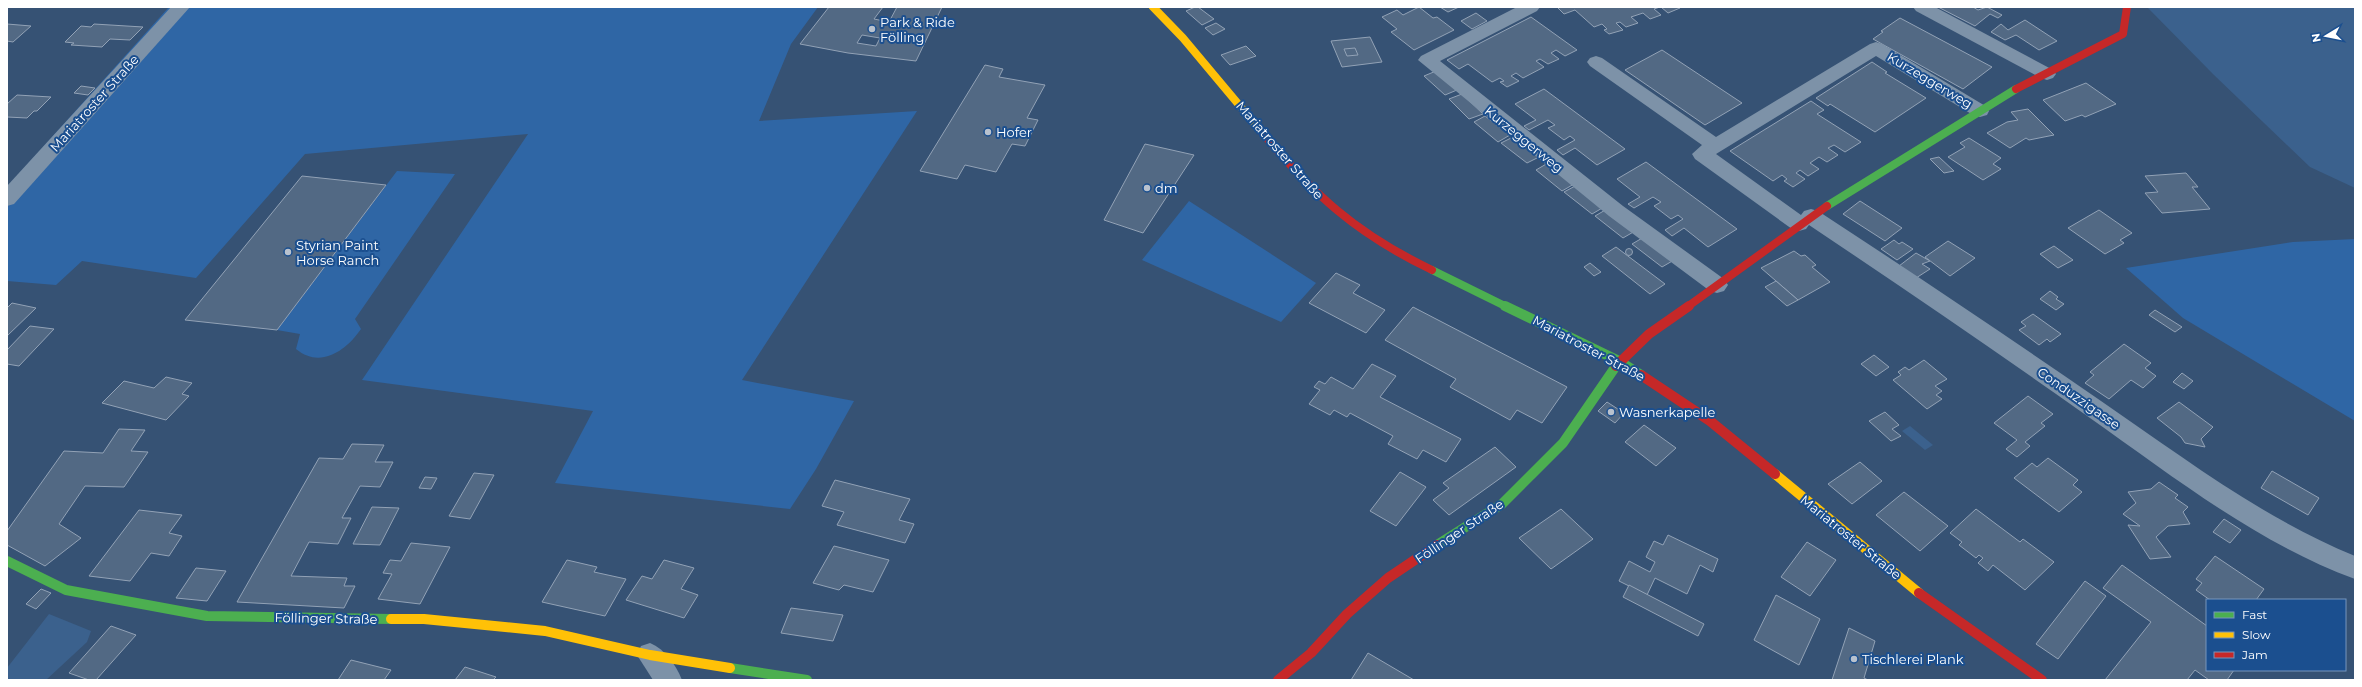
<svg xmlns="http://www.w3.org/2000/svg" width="2362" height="687" font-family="Montserrat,sans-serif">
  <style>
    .green { fill: #2f66a5 }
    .water { fill: #3b618d }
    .building { fill: #526984; stroke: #92a2b6; fill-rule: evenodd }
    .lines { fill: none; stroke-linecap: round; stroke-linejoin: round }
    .street { fill: #7d92a8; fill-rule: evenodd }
    .fast-far1 { stroke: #4caf50; stroke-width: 8 }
    .fast { stroke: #4caf50; stroke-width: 10 }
    .slow-far1 { stroke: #ffc107; stroke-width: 8 }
    .slow { stroke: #ffc107; stroke-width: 10 }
    .jam-far1 { stroke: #c62828; stroke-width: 8 }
    .jam { stroke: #c62828; stroke-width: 10 }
    .poi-dot { fill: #b9c2ce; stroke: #1b4f8f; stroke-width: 1.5 }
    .labels { text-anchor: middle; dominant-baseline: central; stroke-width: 4; stroke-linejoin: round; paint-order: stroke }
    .poi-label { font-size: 13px; fill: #fff; stroke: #1b4f8f; text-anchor: start }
    .street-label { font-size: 13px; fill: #fff; stroke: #1b4f8f }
  </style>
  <rect width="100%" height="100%" fill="#365274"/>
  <g class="green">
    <path d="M169,7H818L791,44L759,121L917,111L742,380L854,401L816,469L790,509L555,483L593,411L362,380L528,134L305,154L196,278L82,261L56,285L7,281V187Z"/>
    <path d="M397,171L455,174L355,319L361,329C346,351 320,369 296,349L300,334L277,330Z"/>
    <path d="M1189,201L1316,283L1281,322L1142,260Z"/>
    <path d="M2355,239V421L2183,318L2126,268L2293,242Z"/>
  </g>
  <g class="water">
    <path d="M2147,7H2355V188L2310,167L2214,75Z"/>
    <path d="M1910,426L1933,445L1925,450L1902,431Z"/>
    <path d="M49,614L91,631L87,642L46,680H7V668Z"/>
  </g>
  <g class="building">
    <path d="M829,7H883L874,19L889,22L897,7H942L916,61L848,53L800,44ZM862,35L880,38L876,46L857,43Z"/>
    <path d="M1195,7H1198L1214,19L1202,25L1186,11Z"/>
    <path d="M1419,7L1433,18L1437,17L1454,30L1414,50L1391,32L1397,29L1382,17L1397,10L1403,15Z"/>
    <path d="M1440,7H1459L1448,12Z"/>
    <path d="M1557,7H1660L1654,9L1661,15L1650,19L1643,13L1631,17L1638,23L1626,27L1620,22L1616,23L1623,30L1609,34L1604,30L1607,29L1602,24L1594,27L1575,10L1564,14Z"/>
    <path d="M1661,7H1678L1680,8L1668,13Z"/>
    <path d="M1938,7H1973L1978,10L1987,7L2002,15L1998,18L1990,14L1975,26Z"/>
    <path d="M1476,13L1487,21L1472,29L1461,21Z"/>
    <path d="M1531,17L1577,50L1565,56L1556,50L1551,53L1559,59L1548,64L1540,59L1536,61L1544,67L1523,78L1516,73L1511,76L1519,81L1507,87L1500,82L1504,81L1500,78L1492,82L1468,64L1459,69L1447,60Z"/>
    <path d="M1900,18L1992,67L1963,89L1873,39L1883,32L1881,31Z"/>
    <path d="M2025,20L2057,41L2039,50L2016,35L2005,40L1991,32L2001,24L2008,30Z"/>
    <path d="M1216,23L1225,29L1213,35L1205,28Z"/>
    <path d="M7,24L31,26L13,42L7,41Z"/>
    <path d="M94,24L143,27L130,40L110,39L102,47L71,45L74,43L65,42L81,26L91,27Z"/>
    <path d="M1370,37L1382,62L1342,67L1331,41Z"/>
    <path d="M1246,46L1256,56L1230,65L1221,55Z"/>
    <path d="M1355,48L1358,55L1347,56L1344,49Z"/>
    <path d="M1662,50L1742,103L1705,125L1625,70Z"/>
    <path d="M1872,62L1887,72L1885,73L1926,98L1875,132L1830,104L1828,106L1816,98Z"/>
    <path d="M985,65L1003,69L999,77L1045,85L1027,118L1038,120L1025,146L1012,144L996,172L965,165L957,179L920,171Z"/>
    <path d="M1436,71L1457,90L1445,95L1424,76Z"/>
    <path d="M2086,83L2116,104L2085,117L2082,115L2065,121L2043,100Z"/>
    <path d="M81,86L95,88L88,95L74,93Z"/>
    <path d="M1544,89L1625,149L1597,165L1575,148L1563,155L1557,150L1575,140L1570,136L1564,140L1548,128L1555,125L1548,120L1529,130L1524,126L1536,120L1515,104Z"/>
    <path d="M1462,94L1483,114L1469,119L1449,99Z"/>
    <path d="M17,95L51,97L37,111H34L27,118L7,117V104Z"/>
    <path d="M1811,101L1824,110L1817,114L1861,142L1845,152L1834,145L1828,148L1838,155L1827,162L1819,157L1810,163L1819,169L1808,176L1800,170L1796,173L1805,179L1793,187L1784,181L1787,179L1782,175L1773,181L1730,151Z"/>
    <path d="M2028,109L2054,135L2029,140L2026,138L2010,148L1987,133L2007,122L2018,120L2011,112Z"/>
    <path d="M1485,116L1510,135L1498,142L1474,122Z"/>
    <path d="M1513,137L1539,157L1527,163L1501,143Z"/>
    <path d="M1969,138L2001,158L1993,164L2001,169L1983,180L1948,157L1965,147L1960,143Z"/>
    <path d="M1145,144L1194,155L1143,233L1104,220Z"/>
    <path d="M1939,157L1954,171L1944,173L1930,159Z"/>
    <path d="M1646,162L1737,229L1708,247L1684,228L1672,236L1665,230L1683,219L1678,215L1671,219L1654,206L1661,202L1653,197L1634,208L1628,204L1640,197L1617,179Z"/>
    <path d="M1548,163L1574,184L1562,191L1536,170Z"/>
    <path d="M2186,173L2198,187H2192L2210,209L2162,213L2145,193L2158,192L2145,176Z"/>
    <path d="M302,176L386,185L277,330L185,320Z"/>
    <path d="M1577,185L1604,207L1592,214L1564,192Z"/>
    <path d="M1860,201L1902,228L1885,241L1843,214Z"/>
    <path d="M1607,209L1635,231L1623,238L1595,216Z"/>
    <path d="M2099,210L2132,233L2120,240L2124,243L2105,254L2068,228Z"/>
    <path d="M1644,237L1674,260L1662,267L1632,244Z"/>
    <path d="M1894,240L1899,244L1902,242L1913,249L1897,260L1881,249Z"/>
    <path d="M1948,241L1975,258L1950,276L1925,257Z"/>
    <path d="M2054,246L2073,260L2058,268L2040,254Z"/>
    <path d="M1616,247L1665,284L1650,294L1602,256Z"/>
    <circle cx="1629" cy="252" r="3.5"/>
    <path d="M1794,251L1801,256L1805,255L1816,265L1812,267L1830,282L1798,300L1761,268Z"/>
    <path d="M1916,253L1930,261L1922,264L1930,269L1916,278L1899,266Z"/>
    <path d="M1590,263L1601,272L1594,276L1584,267Z"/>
    <path d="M1336,273L1360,285L1353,293L1385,310L1366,333L1309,303Z"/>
    <path d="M1776,281L1798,300L1787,306L1765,287Z"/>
    <path d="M2050,291L2058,297L2056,299L2064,304L2056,310L2040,299Z"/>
    <path d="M12,303L36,308L7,336V308Z"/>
    <path d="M1413,307L1567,387L1542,423L1517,410L1510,420L1450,387L1456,379L1385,340Z"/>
    <path d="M2155,310L2182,327L2175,332L2149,315Z"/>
    <path d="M2033,314L2061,334L2050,342L2047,339L2039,345L2019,330L2026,326L2021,322Z"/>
    <path d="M30,326L54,329L19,366L7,364V350Z"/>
    <path d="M2124,344L2151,363L2145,368L2156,376L2143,388L2131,380L2109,399L2085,383L2094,375L2090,372Z"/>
    <path d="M1874,355L1889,367L1876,376L1861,364Z"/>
    <path d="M1924,360L1947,379L1935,386L1942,391L1936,395L1942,399L1927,409L1893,380L1901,375L1898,372L1905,367L1909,370Z"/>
    <path d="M1372,364L1396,376L1380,397L1461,439L1446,462L1423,450L1417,459L1388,444L1393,436L1350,413L1347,417L1334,410L1330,415L1309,404L1320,390L1314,387L1319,381L1325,384L1331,377L1353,389Z"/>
    <path d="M2182,373L2193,381L2184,389L2173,382Z"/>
    <path d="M166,377L192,383L182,394L189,396L166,420L102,403L124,381L154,388Z"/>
    <path d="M2028,396L2053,414L2041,423L2045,426L2025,442L2030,446L2017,457L2006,449L2017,440L1994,423Z"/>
    <path d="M1607,402L1624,413L1615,423L1598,411Z"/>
    <path d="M2179,402L2213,427L2201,439L2205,447L2185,443L2181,437L2157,418Z"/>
    <path d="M1885,412L1899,425L1892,429L1901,436L1891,441L1869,421Z"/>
    <path d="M1644,425L1676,448L1656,466L1625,442Z"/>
    <path d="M119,429L145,430L131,451L148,452L124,487L85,486L59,524L81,538L45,566L7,545V531L64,451L103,453Z"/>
    <path d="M352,444L384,445L375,462H393L380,487L360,486L342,518H351L338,544L309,542L291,576L347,578L344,586H355L344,608L237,602L319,458L343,459Z"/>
    <path d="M1495,447L1516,467L1449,515L1433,500L1449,488L1443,483Z"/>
    <path d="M2048,458L2078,480L2073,485L2082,492L2059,512L2014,478L2032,463L2037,467Z"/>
    <path d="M1860,462L1882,481L1852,504L1828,484Z"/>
    <path d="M2272,471L2319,498L2308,515L2261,488Z"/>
    <path d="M1400,472L1426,487L1396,526L1370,511Z"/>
    <path d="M474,473L494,475L470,519L449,516Z"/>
    <path d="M425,477L437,478L431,489L419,488Z"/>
    <path d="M835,480L910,499L899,520L914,524L905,543L837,525L844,512L822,506Z"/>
    <path d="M2159,482L2178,495L2175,498L2188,507L2183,512L2190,524L2168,526L2156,537L2171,557L2150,559L2128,525L2140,526L2123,514L2136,503L2128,492L2151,489Z"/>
    <path d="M1904,492L1948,526L1920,551L1876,515Z"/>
    <path d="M372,507L399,508L380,545L353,544Z"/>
    <path d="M1561,509L1593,539L1551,569L1519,538Z"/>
    <path d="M1976,509L2020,542L2023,539L2054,562L2025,590L1993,565L1988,571L1978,563L1983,558L1979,555L1976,558L1959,545L1962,542L1950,533Z"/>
    <path d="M139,510L182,515L169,533L182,536L169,556L151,553L130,581L89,576Z"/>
    <path d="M2224,519L2241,530L2230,543L2213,532Z"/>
    <path d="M1668,535L1718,559L1713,572L1700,565L1687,594L1655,578L1647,595L1619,581L1629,561L1650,572L1655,562L1646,557L1654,541L1663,545Z"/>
    <path d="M1807,542L1836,560L1810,596L1781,577Z"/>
    <path d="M411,543L450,547L420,604L378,599L392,574L383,573L390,560L401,561Z"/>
    <path d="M834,546L889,560L873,592L844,585L839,590L813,583Z"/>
    <path d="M2215,556L2264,589L2256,600H2210L2196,590L2202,583L2196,579Z"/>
    <path d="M567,560L597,567L594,572L626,579L605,616L542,602Z"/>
    <path d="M664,560L694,568L681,589L698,595L684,618L626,600L642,576L652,579Z"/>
    <path d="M2122,565L2207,626V670H2234L2227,680H2209L2195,670L2187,680H2105L2151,622L2103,588Z"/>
    <path d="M196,568L226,571L207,601L176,598Z"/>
    <path d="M2085,581L2106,596L2058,659L2036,644Z"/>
    <path d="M1629,585L1704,624L1698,636L1623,597Z"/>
    <path d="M41,589L51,593L36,609L26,604Z"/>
    <path d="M1776,595L1820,619L1799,665L1754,640Z"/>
    <path d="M791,608L843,615L833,641L781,633Z"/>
    <path d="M111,626L136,635L96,680H89L69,673Z"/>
    <path d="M1849,628L1875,641L1864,678L1868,680H1832Z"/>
    <path d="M1368,653L1414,680H1351Z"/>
    <path d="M351,660L391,670L384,680H338Z"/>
    <path d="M465,667L496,677L493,680H455Z"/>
  </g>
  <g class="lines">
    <g class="street">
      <path d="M171,7H190L14,204L7,206V186Z"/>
      <path d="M1517,7H1540L1537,11L1440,61L1623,206L1724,279L1728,285L1724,291L1717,293L1710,291L1609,216L1418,60L1421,56Z"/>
      <path d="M1913,7H1935L2053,70L2056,74L2053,78L2047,80L2041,78L1916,11Z"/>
      <path d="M1876,42L1882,44L1987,107L1989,111L1987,115L1980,117L1973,115L1876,56L1716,154L1801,215L1804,211L1811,209L1818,211C1913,273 2007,336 2101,401C2183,457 2262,518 2355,556V579C2257,543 2174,477 2090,418C1997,352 1903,288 1809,225L1806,229L1799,231L1792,229L1695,159L1692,154L1702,145L1590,66L1587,62L1590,58L1596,56L1602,58L1716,137L1870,44Z"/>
      <path d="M650,643C665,649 676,665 682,680H653L637,655L641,646Z"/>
    </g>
    <g class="fast-far1">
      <path d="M1827,206L2016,89"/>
      <path d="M1432,270L1507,307"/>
    </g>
    <g class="fast">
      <path d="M1505,306L1619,361L1641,375"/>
      <path d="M1437,545L1502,504L1563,443L1616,366"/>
      <path d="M7,561L66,590L207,616L391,619"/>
      <path d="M730,668L807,680"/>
    </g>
    <path class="slow-far1" d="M1153,7L1183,38L1260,130"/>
    <g class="slow">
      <path d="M1775,474L1919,593"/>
      <path d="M391,619H424L545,631L650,655L730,668"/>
    </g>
    <g class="jam-far1">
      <path d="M2016,89L2123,34L2127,7"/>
      <path d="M1260,130C1314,195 1355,233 1432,270"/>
      <path d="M1687,307L1827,206"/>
    </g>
    <g class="jam">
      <path d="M1616,366L1649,334L1689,306"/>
      <path d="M1641,375L1710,421L1775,474"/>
      <path d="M1919,593L2042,680"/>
      <path d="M1278,680L1311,653L1347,614L1388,578L1437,545"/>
    </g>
  </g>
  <g class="poi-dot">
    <circle cx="872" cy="29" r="4"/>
    <circle cx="988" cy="132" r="4"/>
    <circle cx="1147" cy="188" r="4"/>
    <circle cx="288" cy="252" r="4"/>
    <circle cx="1611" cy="412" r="4"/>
    <circle cx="1854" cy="659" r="4"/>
  </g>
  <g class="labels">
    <g class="poi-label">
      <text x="880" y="22">Park &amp; Ride<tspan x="880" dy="15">Fölling</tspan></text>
      <text x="996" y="132">Hofer</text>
      <text x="1155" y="188">dm</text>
      <text x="296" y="245">Styrian Paint<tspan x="296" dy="15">Horse Ranch</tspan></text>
      <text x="1619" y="412">Wasnerkapelle</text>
      <text x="1862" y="659">Tischlerei Plank</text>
    </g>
    <g class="street-label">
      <text transform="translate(1930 80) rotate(31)">Kurzeggerweg</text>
      <text transform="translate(94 103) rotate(-48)">Mariatroster Straße</text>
      <text transform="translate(1524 139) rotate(39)">Kurzeggerweg</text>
      <text transform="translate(1280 150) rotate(49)">Mariatroster Straße</text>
      <text transform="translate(1589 348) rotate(28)">Mariatroster Straße</text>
      <text transform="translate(2079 398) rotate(35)">Conduzzigasse</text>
      <text transform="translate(1459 531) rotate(-34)">Föllinger Straße</text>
      <text transform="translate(1851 537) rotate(39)">Mariatroster Straße</text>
      <text transform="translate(326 618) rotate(1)">Föllinger Straße</text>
    </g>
  </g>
  <rect width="2362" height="687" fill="none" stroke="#ffffff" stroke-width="16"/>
  <rect x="2206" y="599" width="140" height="72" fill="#1b4f8f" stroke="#7695bc"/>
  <rect x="2214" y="612" width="20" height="6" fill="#4caf50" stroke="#7695bc"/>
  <text x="2242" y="619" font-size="12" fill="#ffffff">Fast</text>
  <rect x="2214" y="632" width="20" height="6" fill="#ffc107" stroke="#7695bc"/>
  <text x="2242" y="639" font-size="12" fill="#ffffff">Slow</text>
  <rect x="2214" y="652" width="20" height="6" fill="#c62828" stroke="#7695bc"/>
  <text x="2242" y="659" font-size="12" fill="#ffffff">Jam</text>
  <g transform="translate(2326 36) rotate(260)" stroke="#1b4f8f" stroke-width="3" paint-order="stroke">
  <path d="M0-3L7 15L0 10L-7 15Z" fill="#ffffff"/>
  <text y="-6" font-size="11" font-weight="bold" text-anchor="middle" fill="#ffffff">N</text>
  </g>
</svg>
